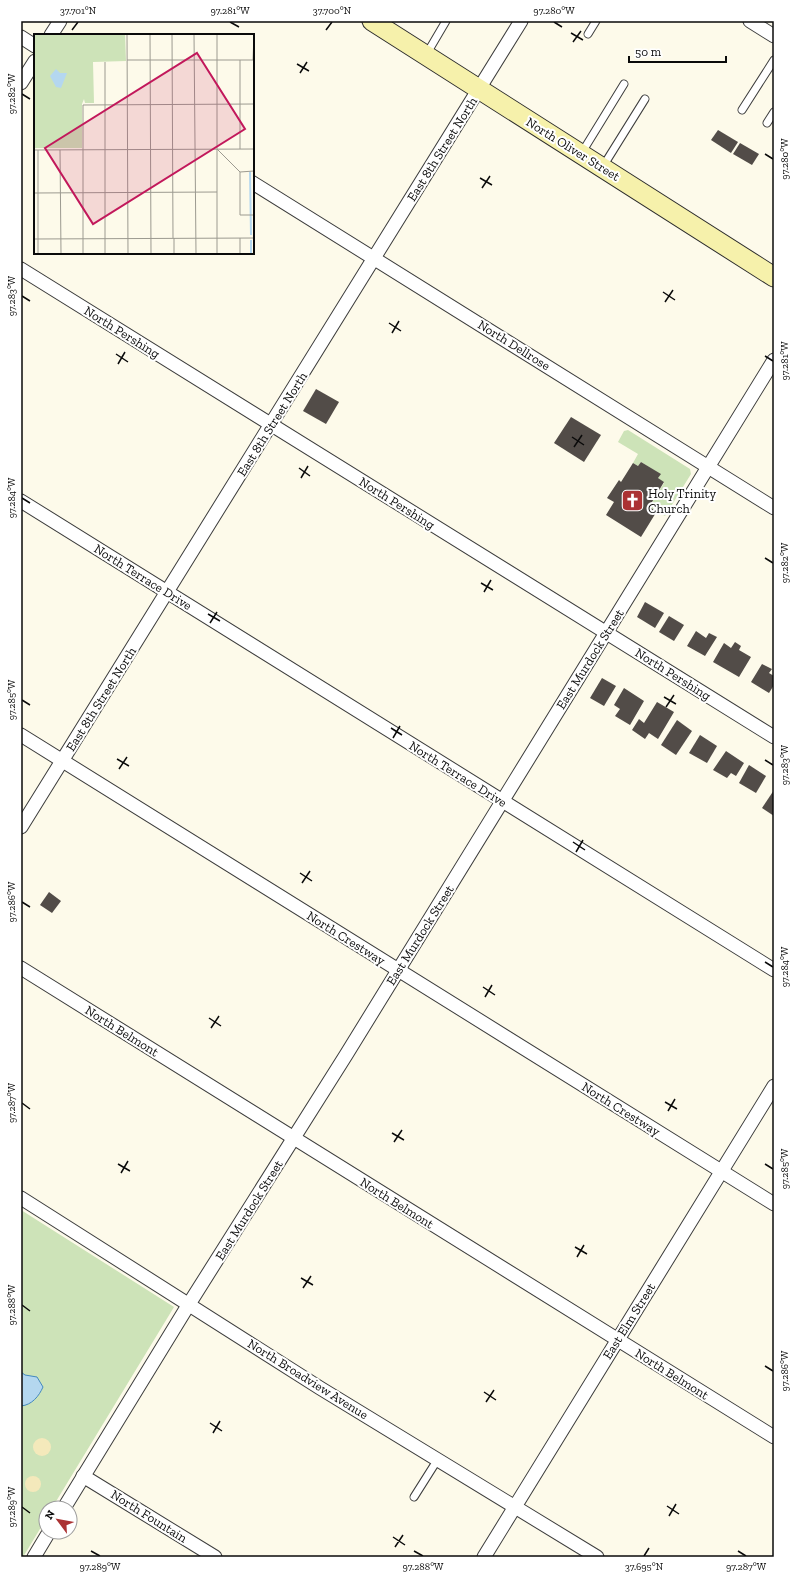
<svg xmlns="http://www.w3.org/2000/svg" width="795" height="1578" font-family="'Zilla Slab',serif">
  <style>
    .green { fill: #cde3b8 }
    .sand { fill: #f4e9bb }
    .water { fill: #b4d7ef; stroke: #4388be }
    .building { fill: #524c48 }
    .lines { fill: none; stroke-linecap: round; stroke-linejoin: round }
    .lane-casing { stroke: #3d3d3d; stroke-width: 9 }
    .street-casing { stroke: #3d3d3d; stroke-width: 15 }
    .secondary-casing { stroke: #2c2c2c; stroke-width: 21 }
    .lane { stroke: #fff; stroke-width: 7 }
    .street { stroke: #fff; stroke-width: 13 }
    .secondary { stroke: #f6f1ab; stroke-width: 19 }
    .ticks { fill: none; stroke: #0a0a0a; stroke-width: 1.5 }
    .labels { text-anchor: middle; dominant-baseline: central; stroke-width: 4; stroke-linejoin: round; paint-order: stroke }
    .street-label { font-size: 13px; fill: #0a0a0a; stroke: #fff }
    .poi-label { font-size: 13px; fill: #0a0a0a; stroke: #fff; text-anchor: start }
    .inset-river { fill: none; stroke: #b4d7ef; stroke-width: 2 }
    .inset-road { fill: none; stroke: #9c9a90; stroke-width: 1 }
    .view { fill: #c2185b; fill-opacity: 0.15; stroke: #c2185b; stroke-width: 2 }
    .inset-edge { fill: none; stroke: #0a0a0a; stroke-width: 2 }
    .neatline { fill: none; stroke: #0a0a0a; stroke-width: 1.5 }
    .ticks-label { font-size: 10px; text-anchor: middle; fill: #0a0a0a }
  </style>
  <rect width="100%" height="100%" fill="#fdfaea"/>
  <g class="green">
    <path d="M628,430L690,469L691,474L665,516L649,507L664,483L658,478L660,474L641,462L638,466L633,463L638,454L618,442L624,431Z"/>
    <path d="M21,1210L174,1307L52,1508H46V1519L23,1557H21Z"/>
  </g>
  <g class="sand">
    <circle cx="42" cy="1447" r="9"/>
    <circle cx="33" cy="1484" r="8"/>
  </g>
  <path class="water" d="M21,1372L25,1375L37,1377L43,1387C39,1396 32,1405 21,1406Z"/>
  <g class="building">
    <path d="M718,130L738,142L731,153L711,140Z"/>
    <path d="M740,143L759,154L752,165L733,154Z"/>
    <path d="M316,389L339,402L326,424L303,411Z"/>
    <path d="M571,417L601,435L584,462L554,443Z"/>
    <path d="M641,462L661,474L658,478L664,482L649,507L657,511L641,537L606,515L614,502L607,498L619,480L621,482L633,463L638,466Z"/>
    <path d="M645,602L664,613L655,628L637,617Z"/>
    <path d="M669,616L684,625L674,641L659,632Z"/>
    <path d="M696,631L706,638L709,633L717,637L705,656L687,646Z"/>
    <path d="M735,642L741,646L739,650L751,657L739,677L713,662L724,643L731,648Z"/>
    <path d="M762,664L772,669L769,673L774,676V685L769,693L751,682Z"/>
    <path d="M602,678L616,686L604,706L590,698Z"/>
    <path d="M624,688L644,701L630,725L615,716L620,709L614,705Z"/>
    <path d="M657,702L674,712L658,739L649,733L645,739L632,730L639,719L644,723Z"/>
    <path d="M677,720L692,731L676,755L661,745Z"/>
    <path d="M700,735L717,746L707,763L689,753Z"/>
    <path d="M726,751L744,763L736,776L731,773L727,778L713,770Z"/>
    <path d="M749,765L766,776L756,793L739,783Z"/>
    <path d="M774,790V816L762,808Z"/>
    <path d="M49,892L61,901L52,913L40,905Z"/>
  </g>
  <g class="lines">
    <defs>
      <g id="lane">
        <path d="M588,34L596,21"/>
        <path d="M426,55L446,21"/>
        <path d="M742,110L774,60"/>
        <path d="M767,123L774,112"/>
        <path d="M581,154L624,84"/>
        <path d="M602,168L645,99"/>
        <path d="M414,1497L438,1459"/>
      </g>
      <g id="street">
        <path d="M750,21L774,36"/>
        <path d="M51,35L60,21"/>
        <path d="M21,37L35,46"/>
        <path d="M21,83L35,61"/>
        <path d="M253,183L774,508"/>
        <path d="M21,269L774,737"/>
        <path d="M21,501L774,970"/>
        <path d="M21,735L774,1204"/>
        <path d="M21,827L521,21"/>
        <path d="M21,968L774,1437"/>
        <path d="M21,1198L320,1388L597,1557"/>
        <path d="M83,1476L215,1557"/>
        <path d="M64,1508L189,1304L346,1055L774,360"/>
        <path d="M34,1557L49,1532"/>
        <path d="M484,1557L774,1086"/>
      </g>
      <path id="secondary" d="M372,21L774,277"/>
    </defs>
    <use href="#lane" class="lane-casing"/>
    <use href="#street" class="street-casing"/>
    <use href="#secondary" class="secondary-casing"/>
    <use href="#lane" class="lane"/>
    <use href="#street" class="street"/>
    <use href="#secondary" class="secondary"/>
  </g>
  <path class="ticks" d="M230,22L239,27M554,22L562,27M72,30L78,22M326,30L332,22M571,33L583,40M573,42L581,31M297,64L309,71M300,73L307,62M22,94L30,99M765,154L773,159M480,178L492,185M482,188L490,176M663,292L675,300M22,296L30,301M665,302L673,290M389,323L401,331M392,333L399,321M116,354L128,362M765,356L773,361M118,364L125,352M572,437L584,445M574,447L582,435M299,468L310,476M301,478L308,466M22,498L30,503M765,558L773,563M481,583L493,590M484,592L491,580M208,614L220,621M210,623L217,612M664,697L676,704M22,700L30,705M666,707L674,695M391,728L402,735M393,738L400,726M117,759L129,766M765,760L773,765M119,769L127,757M573,842L585,850M576,852L583,840M300,873L312,881M302,883L310,871M22,902L30,907M765,962L773,967M483,987L495,995M485,997L492,985M209,1018L221,1026M211,1028L219,1016M665,1102L677,1109M22,1103L30,1109M668,1111L675,1099M392,1133L404,1140M394,1142L402,1130M118,1164L130,1171M765,1164L773,1169M121,1173L128,1161M575,1247L587,1254M577,1257L584,1245M301,1278L313,1285M303,1288L311,1276M22,1305L30,1311M765,1366L773,1371M484,1392L496,1400M486,1402L494,1390M210,1423L222,1431M213,1433L220,1421M667,1506L679,1514M22,1507L30,1513M669,1516L676,1504M393,1537L405,1545M395,1547L403,1535M91,1551L100,1556M414,1551L423,1556M738,1551L746,1556M644,1556L649,1548"/>
  <defs>
    <symbol id="church-square" viewBox="-11 -11 22 22"><rect x="-9" y="-9" width="18" height="18" rx="4" fill="#ab3233" stroke="#fff"/><path d="M-1.2-6h2.4v3.5h3.3v2.4h-3.3V6h-2.4V-.1h-3.3v-2.4h3.3Z" fill="#fff"/></symbol>
  </defs>
  <g fill-rule="evenodd">
    <use href="#church-square" x="620" y="488" width="25" height="25"/>
  </g>
  <g class="labels">
    <g class="street-label">
      <text transform="translate(442 149) rotate(-58)">East 8th Street North</text>
      <text transform="translate(573 149) rotate(32)">North Oliver Street</text>
      <text transform="translate(122 332) rotate(32)">North Pershing</text>
      <text transform="translate(514 345) rotate(32)">North Dellrose</text>
      <text transform="translate(272 424) rotate(-58)">East 8th Street North</text>
      <text transform="translate(397 503) rotate(32)">North Pershing</text>
      <text transform="translate(143 577) rotate(32)">North Terrace Drive</text>
      <text transform="translate(590 659) rotate(-58)">East Murdock Street</text>
      <text transform="translate(673 674) rotate(32)">North Pershing</text>
      <text transform="translate(101 699) rotate(-58)">East 8th Street North</text>
      <text transform="translate(458 774) rotate(32)">North Terrace Drive</text>
      <text transform="translate(420 935) rotate(-58)">East Murdock Street</text>
      <text transform="translate(346 938) rotate(32)">North Crestway</text>
      <text transform="translate(122 1031) rotate(32)">North Belmont</text>
      <text transform="translate(621 1109) rotate(32)">North Crestway</text>
      <text transform="translate(397 1203) rotate(32)">North Belmont</text>
      <text transform="translate(249 1210) rotate(-58)">East Murdock Street</text>
      <text transform="translate(629 1321) rotate(-58)">East Elm Street</text>
      <text transform="translate(672 1374) rotate(32)">North Belmont</text>
      <text transform="translate(308 1379) rotate(32)">North Broadview Avenue</text>
      <text transform="translate(149 1516) rotate(32)">North Fountain</text>
    </g>
    <g class="poi-label">
      <text x="648" y="493">Holy Trinity<tspan x="648" dy="15">Church</tspan></text>
    </g>
  </g>
  <g transform="translate(34 34)">
    <rect width="220" height="220" fill="#fdfaea"/>
    <path d="M0,0H91L92,27L59,28L60,69H51L50,65L48,70V114H0Z" fill="#cde3b8"/>
    <path d="M22,35L26,39H33L27,54L22,53L16,42Z" fill="#b4d7ef"/>
    <path class="inset-river" d="M216,138L217,201M217,206V220"/>
    <path class="inset-road" d="M93,0L94,220M116,0L117,220M138,0L139,204M160,0L162,220M183,0V220M93,26H220M206,26V115M219,26L220,0M71,28V220M183,115L206,138L220,137M0,116L220,115M4,116V220M26,116L27,220M206,138V181H220M0,159L183,158M140,204V220M206,204V220M0,205L220,204M49,220V71L220,70"/>
    <path class="view" d="M163,19L211,95L59,190L11,114Z"/>
    <rect width="220" height="220" class="inset-edge"/>
  </g>
  <rect width="795" height="1578" fill="none" stroke="#ffffff" stroke-width="44"/>
  <g transform="translate(58 1520) rotate(302)"><circle r="19" fill="#ffffff" stroke="#9d9d9d"/>
  <path d="M0-3L7 15L0 10L-7 15Z" fill="#ab3233"/>
  <text y="-6" font-size="11" font-weight="bold" text-anchor="middle" fill="#0a0a0a">N</text>
  </g>
  <path d="M629 56v6h97v-6" fill="none" stroke="#0a0a0a" stroke-width="2"/>
  <text x="635" y="56" font-size="12" fill="#0a0a0a" stroke="#ffffff" stroke-width="3" paint-order="stroke">50 m</text>
  <rect x="22" y="22" width="751" height="1534" class="neatline"/>
  <g class="ticks-label">
    <text x="78" y="14">37.701°N</text>
    <text x="230" y="14">97.281°W</text>
    <text x="332" y="14">37.700°N</text>
    <text x="554" y="14">97.280°W</text>
    <text transform="translate(11 94) rotate(-90)" y="4">97.282°W</text>
    <text transform="translate(784 159) rotate(-90)" y="4">97.280°W</text>
    <text transform="translate(11 296) rotate(-90)" y="4">97.283°W</text>
    <text transform="translate(784 361) rotate(-90)" y="4">97.281°W</text>
    <text transform="translate(11 498) rotate(-90)" y="4">97.284°W</text>
    <text transform="translate(784 563) rotate(-90)" y="4">97.282°W</text>
    <text transform="translate(11 700) rotate(-90)" y="4">97.285°W</text>
    <text transform="translate(784 765) rotate(-90)" y="4">97.283°W</text>
    <text transform="translate(11 902) rotate(-90)" y="4">97.286°W</text>
    <text transform="translate(784 967) rotate(-90)" y="4">97.284°W</text>
    <text transform="translate(11 1103) rotate(-90)" y="4">97.287°W</text>
    <text transform="translate(784 1169) rotate(-90)" y="4">97.285°W</text>
    <text transform="translate(11 1305) rotate(-90)" y="4">97.288°W</text>
    <text transform="translate(784 1371) rotate(-90)" y="4">97.286°W</text>
    <text transform="translate(11 1507) rotate(-90)" y="4">97.289°W</text>
    <text x="100" y="1570">97.289°W</text>
    <text x="423" y="1570">97.288°W</text>
    <text x="644" y="1570">37.695°N</text>
    <text x="746" y="1570">97.287°W</text>
  </g>
</svg>
